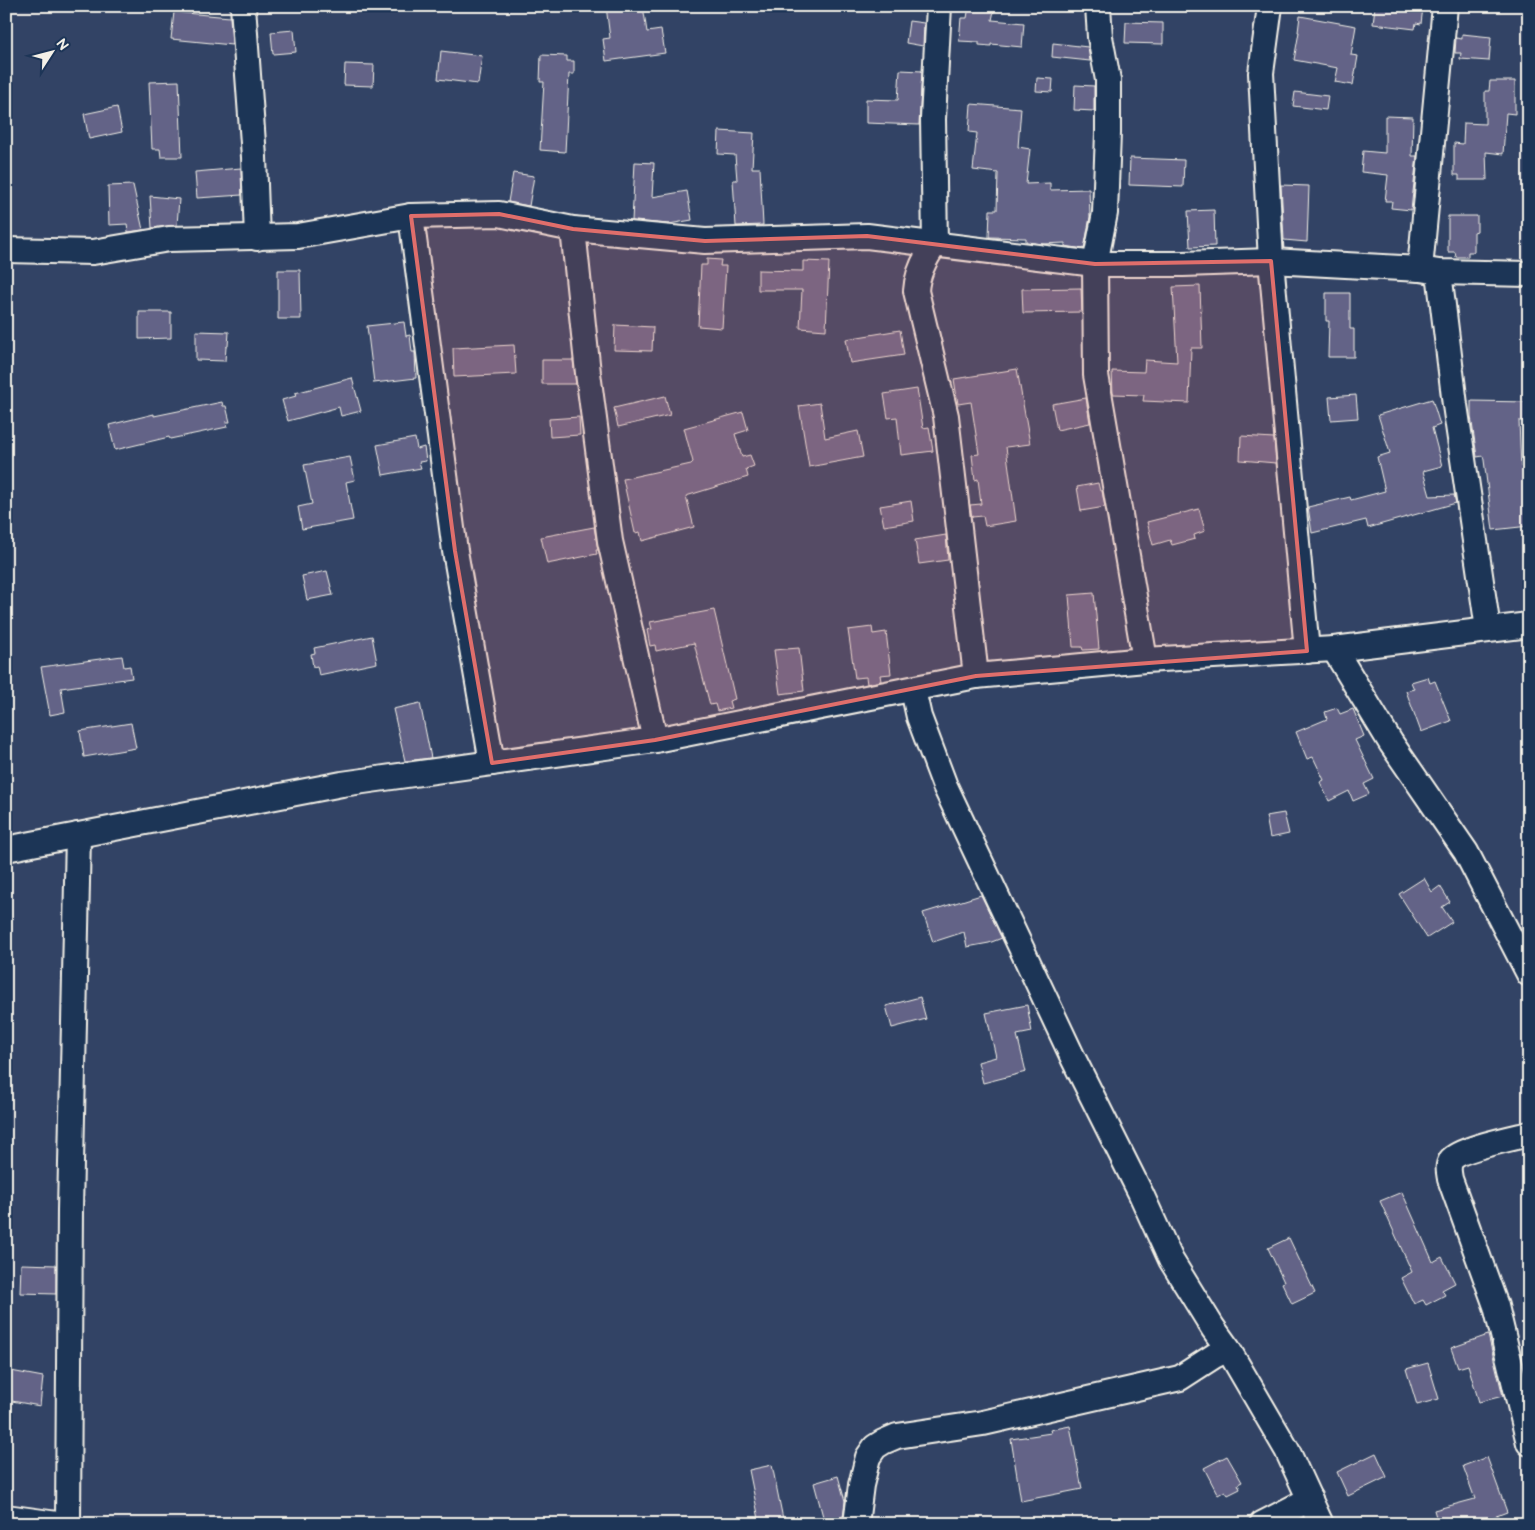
<svg xmlns="http://www.w3.org/2000/svg" width="1535" height="1530" font-family="'Balsamiq Sans',sans-serif">
  <style>
    .building { fill: #646487; stroke: #f4f1e8 }
    .lines { fill: none; stroke-linecap: round; stroke-linejoin: round }
    .minor-casing { stroke: #f4f1e8; stroke-width: 28 }
    .minor { stroke: #1d3557; stroke-width: 24 }
    .marked { fill: #e06e6b; fill-opacity: 0.2; stroke: #e06e6b; stroke-width: 4; stroke-linejoin: round }
  </style>
  <rect width="100%" height="100%" fill="#324365"/>
  <filter id="ink" filterUnits="userSpaceOnUse"><feTurbulence type="fractalNoise" baseFrequency=".02" numOctaves="2"/><feDisplacementMap in="SourceGraphic" scale="10" xChannelSelector="R" yChannelSelector="G"/><feConvolveMatrix kernelMatrix="1 2 1 2 8 2 1 2 1" color-interpolation-filters="sRGB"/></filter>
  <g filter="url(#ink)">
    <g class="building">
      <path d="M606,6H643L647,32L661,30L665,53L606,61L603,39L610,38Z"/>
      <path d="M969,6H995L992,20L1024,23L1022,47L991,44V46L979,45V42L959,41L961,18H967Z"/>
      <path d="M1375,6L1423,7L1421,24L1416,23L1415,29L1373,24Z"/>
      <path d="M174,12L230,17L232,45L171,39Z"/>
      <path d="M1300,16L1356,26L1351,55L1358,56L1353,85L1335,82L1338,68L1294,60L1299,32H1298Z"/>
      <path d="M909,21L924,23L923,46L906,43Z"/>
      <path d="M1126,22L1163,23V44L1125,43Z"/>
      <path d="M294,30L296,52L273,54L271,32Z"/>
      <path d="M1462,34L1491,37L1489,61L1460,59L1461,53H1455L1456,38L1462,39Z"/>
      <path d="M1053,43L1088,47L1090,61L1052,57Z"/>
      <path d="M441,51L482,56L478,84L438,79Z"/>
      <path d="M541,55L567,56V61H574V74H569L565,152L540,150L544,82H540Z"/>
      <path d="M345,64L374,65L373,86L344,85Z"/>
      <path d="M900,70L922,71L919,125L866,123V99L898,100Z"/>
      <path d="M1037,78L1053,79L1052,92L1036,91Z"/>
      <path d="M179,81L182,157H161L160,149H152L149,82Z"/>
      <path d="M1490,81H1515V114L1506,113L1503,154L1486,152L1487,180H1459V175H1454V143L1463,144L1464,123L1485,124V91H1489Z"/>
      <path d="M1075,85L1094,86V111L1074,110Z"/>
      <path d="M1295,92L1328,96L1326,110L1293,106Z"/>
      <path d="M971,104L1021,108L1018,147L1030,149L1026,184L1050,183V190L1089,189L1090,217L1084,249L1065,246V243L1043,244L1026,242V238L989,237L990,210H997L998,173L973,170L977,133L969,132Z"/>
      <path d="M117,107L122,132L89,139L84,114Z"/>
      <path d="M1385,116L1413,117L1412,156H1417L1411,210L1391,208L1392,201H1385L1388,175L1361,172L1363,151L1385,153Z"/>
      <path d="M719,131L754,133L752,168H760L763,225L736,226L733,180H737L735,155L718,154Z"/>
      <path d="M1130,158L1184,160L1183,187L1129,185Z"/>
      <path d="M635,162L654,163L652,197L687,191L692,220L669,224L632,221Z"/>
      <path d="M241,168L242,195L197,198L195,172Z"/>
      <path d="M513,173L534,176L529,206L508,202Z"/>
      <path d="M133,185L143,230L128,232L127,224L109,225L108,186Z"/>
      <path d="M1281,185L1309,186L1307,242L1284,240Z"/>
      <path d="M150,196L179,199L177,225L152,228Z"/>
      <path d="M1214,210L1215,246L1190,247L1188,211Z"/>
      <path d="M1448,216H1477V231L1474,232V252H1468V257H1456L1455,252H1448Z"/>
      <path d="M707,259L721,260L720,266H726L722,328L698,326L701,265H707Z"/>
      <path d="M803,261L829,262L826,330L800,328L802,290H758V270L803,271Z"/>
      <path d="M278,270H300L301,319H278Z"/>
      <path d="M1200,286L1202,348H1191L1189,403L1143,401L1144,395L1113,394L1112,371L1144,372L1145,360L1177,362L1173,287Z"/>
      <path d="M1081,288L1082,312L1023,313L1022,289Z"/>
      <path d="M1326,293H1350V329H1354V357H1328L1329,321H1326Z"/>
      <path d="M139,312H171V338L139,339Z"/>
      <path d="M404,322L406,336L410,335L412,352H415L416,378L374,383L367,326Z"/>
      <path d="M615,325L653,327L652,351L614,350Z"/>
      <path d="M900,330L904,355L850,363L846,339Z"/>
      <path d="M196,331L229,332L228,346L226,347L225,361L196,360Z"/>
      <path d="M514,345L516,374L454,377L453,348Z"/>
      <path d="M542,360H573L576,384H542Z"/>
      <path d="M1017,369L1030,444L1006,447L1016,521L985,526L983,516L972,517L970,505L981,504L978,479L975,480L972,455L979,454L971,402L958,404L954,379Z"/>
      <path d="M352,378L361,411L341,416L339,407L288,421L282,400L296,396L295,393Z"/>
      <path d="M917,389L923,428L929,427L933,451L901,455L897,417L888,418L884,394Z"/>
      <path d="M1356,395L1358,418L1331,420L1329,397Z"/>
      <path d="M665,396L670,415L618,427L614,408Z"/>
      <path d="M1086,398L1090,423L1057,430L1052,404Z"/>
      <path d="M1432,399L1440,425L1432,428L1442,466L1423,471L1430,496L1454,495L1456,503L1368,528L1366,520L1312,533L1308,507L1350,497L1351,500L1385,491L1377,457L1390,453L1378,415Z"/>
      <path d="M1471,401L1529,402V421H1519L1521,467L1529,466V526L1493,530L1484,460L1483,456L1477,457L1471,416Z"/>
      <path d="M222,402L223,406H226L230,422H226L227,427L170,439L169,437L115,450L109,425L154,414V416Z"/>
      <path d="M820,403L825,438L858,431L863,457L809,467L799,406Z"/>
      <path d="M743,412L748,430L735,434L742,457L750,455L754,466L746,469L748,477L686,496L694,527L642,541L640,532L635,533L623,479L691,464L693,462L684,428Z"/>
      <path d="M579,417L580,435L550,437L549,419Z"/>
      <path d="M1241,436L1274,438L1276,463L1240,460Z"/>
      <path d="M415,438L417,449L424,447L426,461L419,462L421,468L383,475L377,445Z"/>
      <path d="M350,457L355,480L346,482L353,520L302,529L298,507L312,504L304,465Z"/>
      <path d="M1098,483L1100,491H1102L1105,507L1081,511L1077,487Z"/>
      <path d="M911,501L914,521L884,526L880,506Z"/>
      <path d="M1199,509L1205,531L1194,535L1195,539L1172,545L1170,540L1153,545L1147,522Z"/>
      <path d="M594,527L598,550H596L597,554L547,564L541,537Z"/>
      <path d="M946,535L948,560L919,564L915,540Z"/>
      <path d="M327,571L333,595L307,600L302,576Z"/>
      <path d="M1094,593L1099,649L1083,650L1082,647H1073L1069,595Z"/>
      <path d="M714,610L735,699L729,701L731,708L717,711L715,704L710,705L694,643L656,651L655,645L650,646L647,630L652,629L650,622Z"/>
      <path d="M872,627L873,634L886,632L891,674L880,675L881,681L867,684L866,677L855,678L848,630Z"/>
      <path d="M372,636L377,663L319,675L317,666L313,667L311,654L315,653L314,648Z"/>
      <path d="M799,648L804,691L780,694L774,650Z"/>
      <path d="M122,656L124,667L130,666L132,678L61,688L65,712L50,715L41,667Z"/>
      <path d="M1428,677L1430,683L1435,681L1451,721L1421,732L1406,691L1414,689L1411,682Z"/>
      <path d="M420,703L431,758L405,761L393,709Z"/>
      <path d="M1337,708L1340,714L1353,709L1364,736L1355,740L1374,779L1364,784L1369,794L1353,801L1349,791L1329,801L1320,782L1324,780L1313,757L1307,759L1296,732L1327,719L1325,712Z"/>
      <path d="M131,723L136,748L84,757L80,731Z"/>
      <path d="M1284,813L1289,834L1270,838L1266,816Z"/>
      <path d="M1424,878L1432,892L1440,886L1450,902L1442,907L1452,922L1427,938L1399,894Z"/>
      <path d="M981,895L1002,938L989,943L967,947L964,932L933,942L923,913Z"/>
      <path d="M920,997L926,1019L892,1028L886,1006Z"/>
      <path d="M1027,1005L1032,1032L1017,1035L1026,1072L983,1083L978,1062L996,1057L986,1013Z"/>
      <path d="M1402,1192L1433,1262L1442,1257L1455,1283L1442,1290L1445,1295L1426,1305L1423,1300L1414,1304L1401,1278L1412,1272L1380,1201Z"/>
      <path d="M1289,1238L1315,1293L1292,1304L1282,1283L1284,1282L1268,1248Z"/>
      <path d="M21,1264L56,1265V1294L20,1293Z"/>
      <path d="M1488,1335L1503,1396L1479,1402L1468,1365L1458,1368L1451,1348Z"/>
      <path d="M1428,1363L1439,1399L1417,1405L1406,1369Z"/>
      <path d="M11,1371L43,1377L40,1406L6,1400Z"/>
      <path d="M1070,1426L1082,1489L1021,1501L1011,1439L1051,1433L1050,1430Z"/>
      <path d="M1376,1453L1387,1477L1348,1496L1337,1472Z"/>
      <path d="M1227,1456L1242,1482L1238,1484L1240,1489L1228,1495L1225,1491L1218,1495L1204,1468Z"/>
      <path d="M1487,1457L1507,1512L1475,1524H1438L1434,1510L1475,1499L1463,1466Z"/>
      <path d="M772,1465L784,1524H760L749,1470Z"/>
      <path d="M838,1476L845,1501L842,1524H825L814,1483Z"/>
    </g>
    <g class="lines">
      <defs>
        <g id="minor">
          <path d="M243,6L254,157L257,238"/>
          <path d="M939,6L933,119L935,244C925,258 917,273 916,291L946,416L976,676"/>
          <path d="M1098,6L1100,37L1108,80V133L1105,213L1095,264L1096,375L1145,660"/>
          <path d="M1270,6L1261,73L1271,261L1307,651"/>
          <path d="M411,216L455,551L492,763"/>
          <path d="M573,229L588,373L610,541L655,740"/>
          <path d="M6,250L93,252L169,239L298,236L411,216L499,214L573,229L705,241L867,236L1095,264H1183L1271,261L1420,269L1439,272L1529,274"/>
          <path d="M1420,269L1445,6"/>
          <path d="M1439,272L1455,405L1488,629"/>
          <path d="M1334,649L1391,743L1466,852L1529,974"/>
          <path d="M6,849L342,784L655,740L976,676L1145,660L1334,649L1529,625"/>
          <path d="M1529,1134C1513,1138 1459,1149 1451,1160C1447,1167 1449,1172 1450,1179L1496,1306L1529,1443"/>
          <path d="M1228,1349L1287,1450L1321,1524"/>
          <path d="M6,1517L57,1524"/>
          <path d="M68,1524L70,1210L78,835"/>
          <path d="M856,1524L861,1485L868,1457L875,1447L883,1442L897,1436L983,1423L1180,1378L1214,1356L1228,1349L1213,1328L1171,1260L1141,1194L1074,1060L945,786L919,717L913,690"/>
          <path d="M1262,1524L1310,1499"/>
        </g>
      </defs>
      <use href="#minor" class="minor-casing"/>
      <use href="#minor" class="minor"/>
    </g>
  </g>
  <path class="marked" d="M499,214L573,229L705,241L867,236L1095,264L1271,261L1307,651L976,676L655,740L492,763L455,551L411,216Z"/>
  <rect width="1535" height="1530" fill="none" stroke="#1d3557" stroke-width="25"/>
  <rect x="12" y="12" width="1510" height="1505" fill="none" stroke="#f4f1e8" stroke-width="2" filter="url(#ink)"/>
  <g transform="translate(52 52) rotate(54)" stroke="#1d3557" stroke-width="4" paint-order="stroke">
  <path d="M0-4L9 19L0 12L-9 19Z" fill="#f4f1e8"/>
  <text y="-8" font-size="14" font-weight="bold" text-anchor="middle" fill="#f4f1e8">N</text>
  </g>
</svg>
